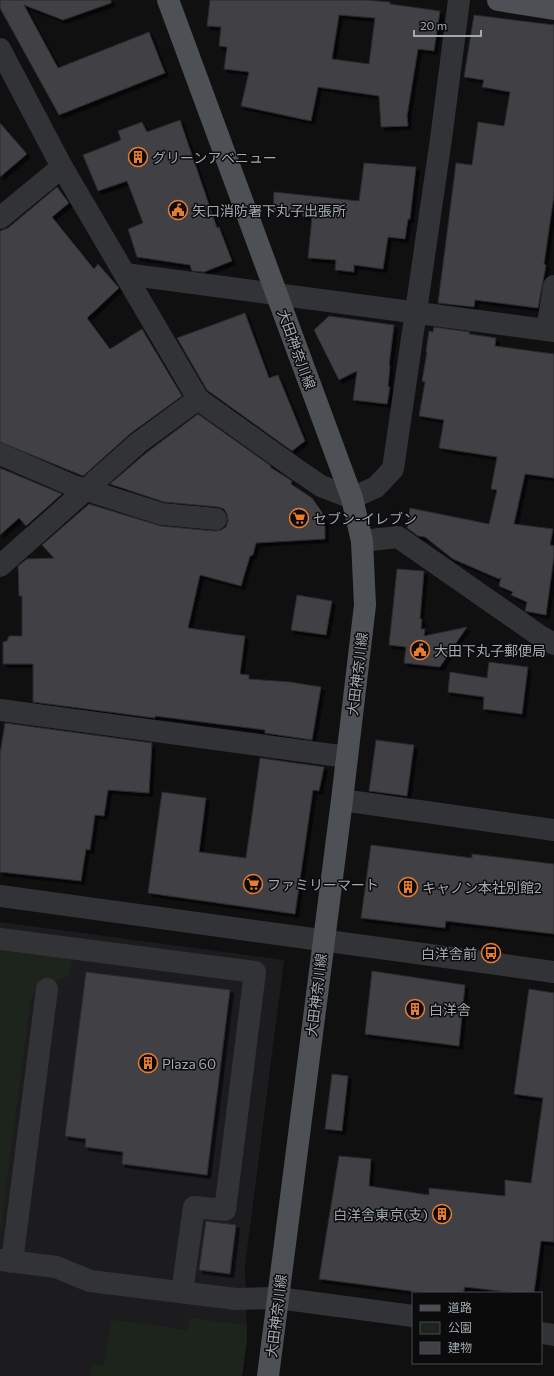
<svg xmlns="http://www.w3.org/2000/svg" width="554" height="1376" font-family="Commissioner,'Noto Sans JP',sans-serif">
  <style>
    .built { fill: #1c1c1e }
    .green { fill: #1d241c }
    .building { fill: #3f4144; stroke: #2a2b2d; fill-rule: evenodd; filter: url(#shadow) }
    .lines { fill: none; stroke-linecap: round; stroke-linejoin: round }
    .minor { stroke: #313336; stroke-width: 22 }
    .major { stroke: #4d5155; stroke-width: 22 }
    .labels { text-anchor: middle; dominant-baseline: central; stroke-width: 3; stroke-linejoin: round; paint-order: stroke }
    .poi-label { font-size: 14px; fill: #a1aab2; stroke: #0b0b0c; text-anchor: start }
    .street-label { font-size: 14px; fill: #a1aab2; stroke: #0b0b0c }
  </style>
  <defs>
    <filter id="shadow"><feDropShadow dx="3.5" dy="3.5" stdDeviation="0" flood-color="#0009"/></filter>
  </defs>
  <rect width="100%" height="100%" fill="#101011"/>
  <path class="built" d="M0,922L284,960L245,1266L247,1339L242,1376H0Z"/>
  <g class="green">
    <path d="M0,950L72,959L69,976L37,988L31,998L0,1234Z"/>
    <path d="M190,1318L247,1325V1339L242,1376H90L92,1364L104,1366L111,1322L115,1320L188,1330Z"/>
  </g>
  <g class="building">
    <path d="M0,0H111V3L63,20L24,5L58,68L149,32L165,73L59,115L0,8Z"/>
    <path d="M210,0H365L390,2V4L440,11L434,51L418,49L407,116L408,126L381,127L379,96L318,87L311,121L241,106L249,72L224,69L227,47L219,46L221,27L207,26ZM339,15L375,18L369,64L332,59Z"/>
    <path d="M474,15L554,25V195L544,264L546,265L538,308L475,300L474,307L438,303L456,163L472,165L478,122L504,126L510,92L482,87L484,80L464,77Z"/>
    <path d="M180,120L217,228L219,227L232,261L204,272L192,271L190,265L137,257L128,229L143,223L127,181L98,191L83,155L121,140L118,131L142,122L147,132Z"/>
    <path d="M0,123L27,154L0,177Z"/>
    <path d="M364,163L416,167L410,219H408L405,239L388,237L383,269L354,265V272L335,270L336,260L308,258L312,217L302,216L303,213L273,211L274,192L359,201Z"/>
    <path d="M57,187L69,203L52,217L94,269L98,264L119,288L87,318L110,349L142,329L182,396L131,433L83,476L0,442V231L8,228Z"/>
    <path d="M245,313L269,378L278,375L305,441L292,451L207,390L177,338Z"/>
    <path d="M329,316L394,325L389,366H390L388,387H390L387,404L353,400L357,371L339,380L314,330Z"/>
    <path d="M434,327L470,332L469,334L496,338L495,346L554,354V478L525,474L514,524L553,529L550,545L554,546V556L546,615L525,611L527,602L511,595L513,592L499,586L501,577L499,579L453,559L425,537L418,536L407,528L410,508L489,524L497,490L491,489L497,457L439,448L444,420L419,416L425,382L422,381L427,352H426L429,331L433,332Z"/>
    <path d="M198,414L271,466L270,467L292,481L291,484L312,498L322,512L325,527V539L256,543L253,555L250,556L241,586L200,575L188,628L245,636L240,674L249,675V679L290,682L321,687L312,740L265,733V730L202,722L155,716V718L33,702V664H3V642L7,641L9,636H22V596H19L18,566L27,559L54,558L42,545L89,504L161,526L215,531L221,530L226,527L228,521L227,514L224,509L218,507L164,502L110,484L146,453Z"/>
    <path d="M0,468L62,494L26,526L19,518L0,535Z"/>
    <path d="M397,569L424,571L420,619H422L421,629H425L424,636L467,627L440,667L404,663L406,647L389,645Z"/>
    <path d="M297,595L332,601L326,635L291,630Z"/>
    <path d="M489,662L528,667L522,714L483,709L484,697L448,692L450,672L487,678Z"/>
    <path d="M5,723L152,743L149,793L108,790L104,816L95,815L90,850L86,849L81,881L0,872V754Z"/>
    <path d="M376,740L414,745L407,796L369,791Z"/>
    <path d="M260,758L324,767L319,791L313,790L295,914L148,893L162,792L206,798L199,852L246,858Z"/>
    <path d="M371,845L472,858V854L554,864V934L446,921L445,928L361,918Z"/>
    <path d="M372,971L465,985L459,1046L365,1034Z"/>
    <path d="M86,972L230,990L207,1175L122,1164L123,1152L85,1147L86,1139L65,1136Z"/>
    <path d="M529,989L554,993V1242L541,1241L534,1293H516L465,1287L463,1293H426L319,1279L339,1156L371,1159L369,1186L429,1195V1188L505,1196V1180L531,1183L543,1098L514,1094Z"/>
    <path d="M332,1074L348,1076L342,1131L325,1129Z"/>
    <path d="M206,1221L236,1225L230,1274L199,1270Z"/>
  </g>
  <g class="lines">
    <g class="minor">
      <path d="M0,49L62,167L198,399L296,469L321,486L352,498L376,487L393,469L441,139L459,0"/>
      <path d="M0,218L62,167"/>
      <path d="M125,274C268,294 411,311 554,331"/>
      <path d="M547,330L554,286"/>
      <path d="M0,454L74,486L162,514L216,519"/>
      <path d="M362,541L398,537L540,636L554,644"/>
      <path d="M0,566L138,443L198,399"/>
      <path d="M0,710L347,757"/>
      <path d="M342,800L554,830"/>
      <path d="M0,896L554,972"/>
      <path d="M0,939L255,972L225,1210L194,1207L182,1292"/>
      <path d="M0,1260L56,1267L90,1281L236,1299L278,1298L413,1316"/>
      <path d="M12,1262L47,989"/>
      <path d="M541,1333L554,1335"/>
    </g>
    <g class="major">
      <path d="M168,0L352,498L362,541L365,605L342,800L268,1376"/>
      <path d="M498,0L554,9"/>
    </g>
  </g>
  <defs>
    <symbol id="building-ring" viewBox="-11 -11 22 22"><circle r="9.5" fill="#0b0b0c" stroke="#ea7c2f" stroke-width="1.5"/><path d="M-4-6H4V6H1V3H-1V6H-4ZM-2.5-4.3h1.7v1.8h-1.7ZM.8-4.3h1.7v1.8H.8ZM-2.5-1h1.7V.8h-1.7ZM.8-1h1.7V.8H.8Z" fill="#ea7c2f"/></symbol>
    <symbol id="civic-ring" viewBox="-11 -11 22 22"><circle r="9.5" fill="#0b0b0c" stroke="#ea7c2f" stroke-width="1.5"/><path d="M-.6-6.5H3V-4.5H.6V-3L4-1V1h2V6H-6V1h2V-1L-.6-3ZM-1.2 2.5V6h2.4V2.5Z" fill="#ea7c2f"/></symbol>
    <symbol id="supermarket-ring" viewBox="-11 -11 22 22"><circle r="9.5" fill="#0b0b0c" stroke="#ea7c2f" stroke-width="1.5"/><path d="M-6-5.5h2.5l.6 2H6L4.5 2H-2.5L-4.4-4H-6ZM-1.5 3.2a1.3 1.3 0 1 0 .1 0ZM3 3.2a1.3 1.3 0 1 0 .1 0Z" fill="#ea7c2f"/></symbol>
    <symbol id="bus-ring" viewBox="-11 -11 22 22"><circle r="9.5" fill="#0b0b0c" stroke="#ea7c2f" stroke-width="1.5"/><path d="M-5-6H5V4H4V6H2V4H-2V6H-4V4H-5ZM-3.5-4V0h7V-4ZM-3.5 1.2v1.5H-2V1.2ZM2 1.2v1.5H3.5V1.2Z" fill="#ea7c2f"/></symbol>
  </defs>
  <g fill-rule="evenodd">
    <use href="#building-ring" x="127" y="146" width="22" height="22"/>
    <use href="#civic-ring" x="167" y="199" width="22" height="22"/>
    <use href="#supermarket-ring" x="288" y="507" width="22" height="22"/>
    <use href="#civic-ring" x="409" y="639" width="22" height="22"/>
    <use href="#supermarket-ring" x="242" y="873" width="22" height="22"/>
    <use href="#building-ring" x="397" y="876" width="22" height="22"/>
    <use href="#bus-ring" x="480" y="942" width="22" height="22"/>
    <use href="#building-ring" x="404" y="998" width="22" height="22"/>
    <use href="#building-ring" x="137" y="1052" width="22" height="22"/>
    <use href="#building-ring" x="431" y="1203" width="22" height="22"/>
  </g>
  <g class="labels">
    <g class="poi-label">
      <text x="152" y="157">グリーンアベニュー</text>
      <text x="192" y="210">矢口消防署下丸子出張所</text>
      <text x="313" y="518">セブン-イレブン</text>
      <text x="434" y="650">大田下丸子郵便局</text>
      <text x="267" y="884">ファミリーマート</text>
      <text x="422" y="887">キャノン本社別館2</text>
      <text x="477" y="953" text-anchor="end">白洋舎前</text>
      <text x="429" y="1009">白洋舎</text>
      <text x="162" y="1063">Plaza 60</text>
      <text x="428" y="1214" text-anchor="end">白洋舎東京(支)</text>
    </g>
    <g class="street-label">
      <text transform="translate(297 349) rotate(70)">大田神奈川線</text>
      <text transform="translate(357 674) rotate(-83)">大田神奈川線</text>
      <text transform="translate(316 995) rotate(-83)">大田神奈川線</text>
      <text transform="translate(276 1316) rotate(-83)">大田神奈川線</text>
    </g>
  </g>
  <rect x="412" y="1292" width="130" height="72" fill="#0b0b0c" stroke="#474b4e"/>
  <rect x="420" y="1305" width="20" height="6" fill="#4d5155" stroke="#474b4e"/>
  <text x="448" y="1312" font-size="12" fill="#a1aab2">道路</text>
  <rect x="420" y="1322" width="20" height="12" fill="#1d241c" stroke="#474b4e"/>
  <text x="448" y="1332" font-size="12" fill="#a1aab2">公園</text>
  <rect x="420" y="1342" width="20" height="12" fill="#3f4144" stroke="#474b4e"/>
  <text x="448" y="1352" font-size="12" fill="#a1aab2">建物</text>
  <path d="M414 30v6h67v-6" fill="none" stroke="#a1aab2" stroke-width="2"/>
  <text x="420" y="30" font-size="12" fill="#a1aab2" stroke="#0b0b0c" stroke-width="3" paint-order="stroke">20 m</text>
</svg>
